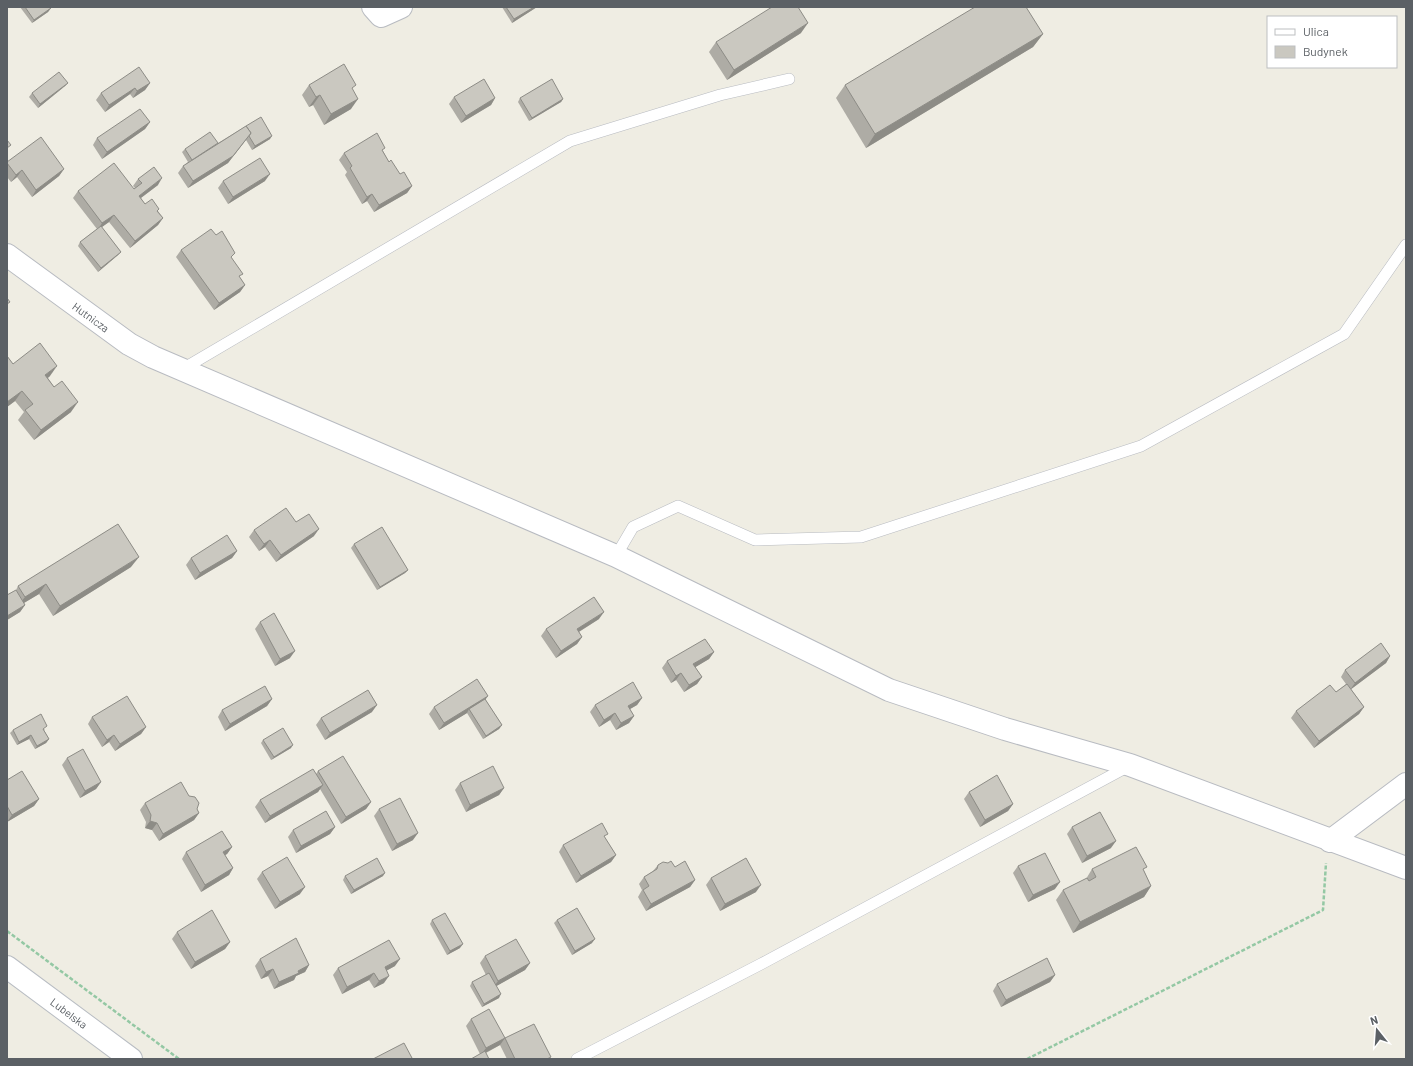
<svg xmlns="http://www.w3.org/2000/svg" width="1413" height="1066" font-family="Barlow,sans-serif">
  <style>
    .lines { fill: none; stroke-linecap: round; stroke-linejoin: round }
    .lane-casing { stroke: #b8bbc1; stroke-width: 12 }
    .street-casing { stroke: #b8bbc1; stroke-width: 24 }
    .secondary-casing { stroke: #b9bdc3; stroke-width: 24 }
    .path { stroke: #94c8a4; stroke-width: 2.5; stroke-dasharray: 4 2; stroke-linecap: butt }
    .lane { stroke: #fff; stroke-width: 11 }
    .street { stroke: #fff; stroke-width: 22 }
    .secondary { stroke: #fff; stroke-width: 22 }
    .wall { fill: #aeaca5 }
    .shaded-wall { fill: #8d8c86 }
    .building { fill: #cac8c0; stroke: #8d8c86 }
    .labels { text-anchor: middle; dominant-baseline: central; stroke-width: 4; stroke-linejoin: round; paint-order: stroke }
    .street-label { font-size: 11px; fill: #5b6065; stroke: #fff }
  </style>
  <rect width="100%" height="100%" fill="#efede3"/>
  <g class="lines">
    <defs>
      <g id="lane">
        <path d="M181,370L570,141L720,95L789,79"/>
        <path d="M616,556L633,527L678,506L755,540L861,537L1141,446L1344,334L1406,245"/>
        <path d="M577,1059L761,964L1129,766"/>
      </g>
      <g id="street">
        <path d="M373,7L381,16L401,7"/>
        <path d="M7,255L129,344L153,357L616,556L889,690L1005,729L1130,765L1406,868"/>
        <path d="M1330,841L1406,784"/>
      </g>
      <path id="secondary" d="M7,967L131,1059"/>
    </defs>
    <use href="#lane" class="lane-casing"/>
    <use href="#street" class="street-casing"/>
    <use href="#secondary" class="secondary-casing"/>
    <g class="path">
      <path d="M7,931L179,1059"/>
      <path d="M1027,1059L1323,910L1326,863"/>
    </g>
    <use href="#lane" class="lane"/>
    <use href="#street" class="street"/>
    <use href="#secondary" class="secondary"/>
  </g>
  <g class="wall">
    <path d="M20,7H50L51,8L48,12L32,23Z"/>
    <path d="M502,7H537L512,23Z"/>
    <path d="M801,33L727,80L709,52L716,42Z"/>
    <path d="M1043,34L1033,47L866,148L836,98L845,85Z"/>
    <path d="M68,83L65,86L38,108L29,97L32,93Z"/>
    <path d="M150,83L145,90L133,98L130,94L105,112L96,100L101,93Z"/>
    <path d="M309,85L353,90L351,109L324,125L313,105L309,107L302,95Z"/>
    <path d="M454,97L495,98L491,105L461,123L449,104Z"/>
    <path d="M520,98L563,99L561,102L529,121L518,102Z"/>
    <path d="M150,122L145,129L102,159L93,145L97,138Z"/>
    <path d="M246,126L270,139L252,150L246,140L228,163L188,188L178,173L183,166L188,162L182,152L185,149L218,143Z"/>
    <path d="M383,151L389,162L400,174L412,186L407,193L374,212L367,201L362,204L345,175L347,172L339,160L344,153Z"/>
    <path d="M7,162L64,169L59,176L32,197L17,177L11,182L7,177Z"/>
    <path d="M138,179L158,185L141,198L145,204L158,211L163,218L158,225L130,248L109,222L101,227L121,252L118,255L98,272L78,246L80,242L97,229L73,198L78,191L134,189L135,188L133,186Z"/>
    <path d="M223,181H265L228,204L218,188Z"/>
    <path d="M181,250L232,258L240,278L245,285L240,292L214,310L176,257Z"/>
    <path d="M7,356L13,364L50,376L48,378L71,412L34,440L18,420L24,412L15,401L7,407Z"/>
    <path d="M296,522L314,536L276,562L265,547L259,551L249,537L254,530Z"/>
    <path d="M354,544L408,570L405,573L377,590L351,548Z"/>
    <path d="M237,551L232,558L195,580L186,565L191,558Z"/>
    <path d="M131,567L53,616L39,594L24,603L25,605L20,612L7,620V595L16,590L18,586Z"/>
    <path d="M599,619L579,632L582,637L577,644L556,658L541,636L546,629Z"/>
    <path d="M260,622L290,658L275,666L255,629Z"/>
    <path d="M714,652L709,659L695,667L702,677L697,684L684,692L676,680L671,683L662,668L667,661Z"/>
    <path d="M1390,656L1386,663L1351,689L1364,707L1359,714L1314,748L1291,718L1296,711L1336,692L1346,684L1341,677L1345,670Z"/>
    <path d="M642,698L637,705L630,709L634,716L629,723L616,730L610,720L599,727L590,712L595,705Z"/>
    <path d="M272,699L267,706L225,731L218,717L222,710Z"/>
    <path d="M485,699L502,725L499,729L483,739L467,713L439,730L429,714L434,707Z"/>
    <path d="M372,712L325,740L316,725L321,718Z"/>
    <path d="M92,717L146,727L141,734L115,751L109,742L102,747L88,724Z"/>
    <path d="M45,729L44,730L49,739L46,743L35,749L29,739L17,745L10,733L13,730Z"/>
    <path d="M263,740L291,748L271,760L261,743Z"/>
    <path d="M67,758L101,782L96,789L80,798L62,765Z"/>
    <path d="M318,771L371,802L366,809L341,824L320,789L318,792L265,823L255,807L260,800L316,774Z"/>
    <path d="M7,780L39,799L34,806L7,822Z"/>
    <path d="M460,783L504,788L499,795L466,812L455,790Z"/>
    <path d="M969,792L1013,804L1008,811L980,827L964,799Z"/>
    <path d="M145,803L197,809L199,813L194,820L159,841L152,830L145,828L146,822L140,810Z"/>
    <path d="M379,809L413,840L392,851L374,816Z"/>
    <path d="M335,827L330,834L296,853L288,837L293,830Z"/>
    <path d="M1072,827L1111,848L1082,863L1067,834Z"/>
    <path d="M605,838L616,855L611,862L576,883L559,852L563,845Z"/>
    <path d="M232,847L227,854L225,855L233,868L229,875L201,892L182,859L186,852Z"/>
    <path d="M658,865L675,867L695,880L690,887L646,911L638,897L642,890L639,884L644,877L653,871Z"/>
    <path d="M1018,866L1055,889L1028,902L1013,873Z"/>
    <path d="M1092,869L1144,871L1151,886L1144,897L1073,933L1056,900L1063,890L1086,879Z"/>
    <path d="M262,872L300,894L275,909L257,879Z"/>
    <path d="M345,876H383L351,894L343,880Z"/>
    <path d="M711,878L756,892L720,911L706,885Z"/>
    <path d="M432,920L460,948L447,955L430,924Z"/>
    <path d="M557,920L592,943L572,955L554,923Z"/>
    <path d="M177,932L230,942L225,949L191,969L172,939Z"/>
    <path d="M485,956L530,963L525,970L496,986L499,998L482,1007L470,986L472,982L486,975L480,963Z"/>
    <path d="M260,959L309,965L305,972L296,976L294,980L274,989L268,976L261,979L255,966Z"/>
    <path d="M395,966L386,971L384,983L374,988L369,980L342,994L333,975L338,968Z"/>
    <path d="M1055,975L1050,982L1001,1007L993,991L997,984Z"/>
    <path d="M471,1019L505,1038L550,1059H507L500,1045L486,1053L480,1054L466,1026Z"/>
  </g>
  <g class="shaded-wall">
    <path d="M534,7H537L512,23L514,19Z"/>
    <path d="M51,8L48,12L32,23L34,20Z"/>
    <path d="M808,23L801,33L727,80L734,70Z"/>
    <path d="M1043,34L1033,47L866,148L875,134Z"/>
    <path d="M68,83L65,86L38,108L40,104Z"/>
    <path d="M150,83L145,90L133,98L137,91Z"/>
    <path d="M135,88L130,94L105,112L109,105Z"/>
    <path d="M320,95L313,105L309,107L316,97Z"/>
    <path d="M495,98L491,105L461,123L466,116Z"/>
    <path d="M358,99L351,109L324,125L331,114Z"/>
    <path d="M563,99L561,102L529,121L532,118Z"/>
    <path d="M150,122L145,129L102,159L107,152Z"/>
    <path d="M251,133L228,163L188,188L193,181Z"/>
    <path d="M272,136L270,139L252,150L255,146Z"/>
    <path d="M64,169L59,176L32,197L36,190Z"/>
    <path d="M22,170L17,177L11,182L16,175Z"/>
    <path d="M270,174L265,181L228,204L233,197Z"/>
    <path d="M162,178L158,185L134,203L139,196Z"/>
    <path d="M412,186L407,193L374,212L379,205Z"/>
    <path d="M372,194L367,201L362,204L367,197Z"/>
    <path d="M114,215L109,222L98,230L102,223Z"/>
    <path d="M163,218L158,225L130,248L135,241Z"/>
    <path d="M121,252L118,255L98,272L101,268Z"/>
    <path d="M245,285L240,292L214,310L219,303Z"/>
    <path d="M57,366L50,376L38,385L45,375Z"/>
    <path d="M22,391L15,401L7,407V402Z"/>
    <path d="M78,402L71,412L34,440L41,430Z"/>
    <path d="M319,529L314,536L276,562L281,555Z"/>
    <path d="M270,540L265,547L259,551L264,544Z"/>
    <path d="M237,551L232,558L195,580L200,573Z"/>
    <path d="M139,557L131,567L53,616L60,606Z"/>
    <path d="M408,570L405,573L377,590L380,587Z"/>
    <path d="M46,584L39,594L17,607L25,597Z"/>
    <path d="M25,605L20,612L7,620V616Z"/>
    <path d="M604,612L599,619L572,636L577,629Z"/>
    <path d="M582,637L577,644L556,658L561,651Z"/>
    <path d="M295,651L290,658L275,666L280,659Z"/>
    <path d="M714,652L709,659L689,671L693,664Z"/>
    <path d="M1390,656L1386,663L1350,690L1355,683Z"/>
    <path d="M681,673L676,680L671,683L676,676Z"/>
    <path d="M702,677L697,684L684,692L689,685Z"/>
    <path d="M488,696L483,703L469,709L467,713L439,730L444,723Z"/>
    <path d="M642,698L637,705L623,713L628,706Z"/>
    <path d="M272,699L267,706L225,731L230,724Z"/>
    <path d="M377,705L372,712L325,740L330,733Z"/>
    <path d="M1364,707L1359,714L1314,748L1319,741Z"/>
    <path d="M615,713L610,720L599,727L604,720Z"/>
    <path d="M634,716L629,723L616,730L621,723Z"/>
    <path d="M502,725L499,729L483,739L486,736Z"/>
    <path d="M146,727L141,734L115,751L120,744Z"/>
    <path d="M31,735L29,739L17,745L19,742Z"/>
    <path d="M114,735L109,742L102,747L107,740Z"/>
    <path d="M49,739L46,743L35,749L37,746Z"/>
    <path d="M293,745L291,748L271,760L274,757Z"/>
    <path d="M101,782L96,789L80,798L85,791Z"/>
    <path d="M323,785L318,792L265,823L270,816Z"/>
    <path d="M504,788L499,795L466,812L470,805Z"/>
    <path d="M39,799L34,806L7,822L12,815Z"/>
    <path d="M371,802L366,809L341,824L346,817Z"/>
    <path d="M1013,804L1008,811L980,827L985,820Z"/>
    <path d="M199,813L194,820L159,841L163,834Z"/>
    <path d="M150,821L157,823L152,830L145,828Z"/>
    <path d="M335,827L330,834L296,853L301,846Z"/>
    <path d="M418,833L413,840L392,851L397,844Z"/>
    <path d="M1116,841L1111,848L1082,863L1087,856Z"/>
    <path d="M232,847L227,854L218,859L223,852Z"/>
    <path d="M616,855L611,862L576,883L581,876Z"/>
    <path d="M233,868L229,875L201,892L205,885Z"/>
    <path d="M385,873L383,876L351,894L354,890Z"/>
    <path d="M695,880L690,887L646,911L651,904Z"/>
    <path d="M1060,882L1055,889L1028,902L1033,895Z"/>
    <path d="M761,885L756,892L720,911L725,904Z"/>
    <path d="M1151,886L1144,897L1073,933L1080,922Z"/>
    <path d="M305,887L300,894L275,909L280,902Z"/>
    <path d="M595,939L592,943L572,955L575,951Z"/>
    <path d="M230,942L225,949L191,969L195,962Z"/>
    <path d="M463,944L460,948L447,955L450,951Z"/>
    <path d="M400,959L395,966L380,974L385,967Z"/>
    <path d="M530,963L525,970L493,988L498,981Z"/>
    <path d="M309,965L305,972L296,976L294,980L274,989L279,982L298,971Z"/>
    <path d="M273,969L268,976L261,979L266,972Z"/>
    <path d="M374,973L369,980L342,994L347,987Z"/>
    <path d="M1055,975L1050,982L1001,1007L1006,1000Z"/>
    <path d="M389,976L384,983L374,988L379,981Z"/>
    <path d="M501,994L499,998L482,1007L484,1004Z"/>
    <path d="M505,1038L500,1045L481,1055L486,1048Z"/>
  </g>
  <g class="building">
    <path d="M25,7H50L51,8L34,20Z"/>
    <path d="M506,7H534L514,19Z"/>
    <path d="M772,7H798L808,23L734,70L716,42Z"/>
    <path d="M975,7H1026L1043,34L875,134L845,85Z"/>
    <path d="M344,64L356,85L352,88L358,99L331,114L320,95L316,97L309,85Z"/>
    <path d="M139,67L150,83L137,91L135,88L109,105L101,93Z"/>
    <path d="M59,72L68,83L40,104L32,93Z"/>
    <path d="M484,79L495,98L466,116L454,97Z"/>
    <path d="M552,79L563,99L532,118L520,98Z"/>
    <path d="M140,109L150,122L107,152L97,138Z"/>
    <path d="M261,117L272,136L255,146L249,136L251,133L246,126Z"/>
    <path d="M246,126L251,133L233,156L193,181L183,166Z"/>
    <path d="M210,132L218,143L192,160L185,149Z"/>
    <path d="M377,133L385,148L382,150L389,162L391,160L400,174L404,172L412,186L379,205L372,194L367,197L350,168L352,166L344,153Z"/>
    <path d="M41,137L64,169L36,190L22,170L16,175L7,163V162Z"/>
    <path d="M7,140L11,145L7,148Z"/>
    <path d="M260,158L270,174L233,197L223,181Z"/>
    <path d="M114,163L134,189L142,183L138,179L154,167L162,178L139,196L145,204L152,199L159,209L157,211L163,218L135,241L114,215L102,223L78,191Z"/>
    <path d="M101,226L121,252L101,268L80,242Z"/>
    <path d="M211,229L216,235L222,231L235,253L231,257L243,274L239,276L245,285L219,303L181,250Z"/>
    <path d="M7,298L10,302L7,304Z"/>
    <path d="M40,343L57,366L45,375L54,387L62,381L78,402L41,430L25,410L33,404L22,391L7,402V356L13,364Z"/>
    <path d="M286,508L296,522L309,514L319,529L281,555L270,540L264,544L254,530Z"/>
    <path d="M118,524L139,557L60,606L46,584L25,597L18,586Z"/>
    <path d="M382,527L408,570L380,587L354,544Z"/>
    <path d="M227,535L237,551L200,573L191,558Z"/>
    <path d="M16,590L25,605L7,616V595Z"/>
    <path d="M594,597L604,612L577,629L582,637L561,651L546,629Z"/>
    <path d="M274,613L295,651L280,659L260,622Z"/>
    <path d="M705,639L714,652L693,664L702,677L689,685L681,673L676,676L667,661Z"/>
    <path d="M1381,643L1390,656L1355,683L1345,670Z"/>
    <path d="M477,679L488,696L444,723L434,707Z"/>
    <path d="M633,682L642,698L628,706L634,716L621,723L615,713L604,720L595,705Z"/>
    <path d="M1347,684L1364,707L1319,741L1296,711L1330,685L1336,692Z"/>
    <path d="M265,686L272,699L230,724L222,710Z"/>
    <path d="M368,690L377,705L330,733L321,718Z"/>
    <path d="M127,696L146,727L120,744L114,735L107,740L92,717Z"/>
    <path d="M485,699L502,725L486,736L469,709Z"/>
    <path d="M41,714L47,726L43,729L49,739L37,746L31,735L19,742L13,730Z"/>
    <path d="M283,728L293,745L274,757L263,740Z"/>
    <path d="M83,749L101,782L85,791L67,758Z"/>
    <path d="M343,756L371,802L346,817L318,771Z"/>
    <path d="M493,766L504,788L470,805L460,783Z"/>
    <path d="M313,769L323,785L270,816L260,800Z"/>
    <path d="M22,771L39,799L12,815L7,806V780Z"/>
    <path d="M997,775L1013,804L985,820L969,792Z"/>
    <path d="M181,782L189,796L195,797L199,803L197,809L199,813L163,834L157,823L150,821L151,815L145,803Z"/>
    <path d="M400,798L418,833L397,844L379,809Z"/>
    <path d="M326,811L335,827L301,846L293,830Z"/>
    <path d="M1100,812L1116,841L1087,856L1072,827Z"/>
    <path d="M602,823L608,834L604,836L616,855L581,876L563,845Z"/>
    <path d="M222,831L232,847L223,852L233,868L205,885L186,852Z"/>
    <path d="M1136,847L1147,867L1143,869L1151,886L1080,922L1063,890L1087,878L1089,881L1096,877L1092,869Z"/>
    <path d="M1045,853L1060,882L1033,895L1018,866Z"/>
    <path d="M287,857L305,887L280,902L262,872Z"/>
    <path d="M377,858L385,873L354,890L345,876Z"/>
    <path d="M746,858L761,885L725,904L711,878Z"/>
    <path d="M671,861L675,867L685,861L695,880L651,904L643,890L649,886L644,877L657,869L658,865L663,862L668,863Z"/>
    <path d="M577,908L595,939L575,951L557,920Z"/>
    <path d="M212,910L230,942L195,962L177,932Z"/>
    <path d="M445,913L463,944L450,951L432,920Z"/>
    <path d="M296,938L309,965L298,971L299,973L279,982L273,969L266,972L260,959Z"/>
    <path d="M516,939L530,963L498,981L485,956Z"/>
    <path d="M389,940L400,959L385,967L389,976L379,981L374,973L347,987L338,968Z"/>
    <path d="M1047,958L1055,975L1006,1000L997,984Z"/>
    <path d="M489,973L501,994L484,1004L472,982Z"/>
    <path d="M489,1009L505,1038L534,1024L551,1057L547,1059H515L505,1038L486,1048L471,1019Z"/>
    <path d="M404,1043L412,1058L410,1059H373Z"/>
    <path d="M485,1051L489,1059H471Z"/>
  </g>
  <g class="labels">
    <g class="street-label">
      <text transform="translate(91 317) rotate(36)">Hutnicza</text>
      <text transform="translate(69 1013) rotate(37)">Lubelska</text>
    </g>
  </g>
  <rect width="1413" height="1066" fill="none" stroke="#5b6065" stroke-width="16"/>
  <rect x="1267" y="16" width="130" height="52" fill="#ffffff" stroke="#bdbfc1"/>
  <rect x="1275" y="29" width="20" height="6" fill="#ffffff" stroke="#bdbfc1"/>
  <text x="1303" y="36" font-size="12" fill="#5b6065">Ulica</text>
  <rect x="1275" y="46" width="20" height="12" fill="#cac8c0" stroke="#bdbfc1"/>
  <text x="1303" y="56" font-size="12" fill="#5b6065">Budynek</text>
  <g transform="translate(1377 1030) rotate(343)" stroke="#ffffff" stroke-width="3" paint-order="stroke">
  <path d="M0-3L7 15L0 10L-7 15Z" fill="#5b6065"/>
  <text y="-6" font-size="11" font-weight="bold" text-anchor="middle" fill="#5b6065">N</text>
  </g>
</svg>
